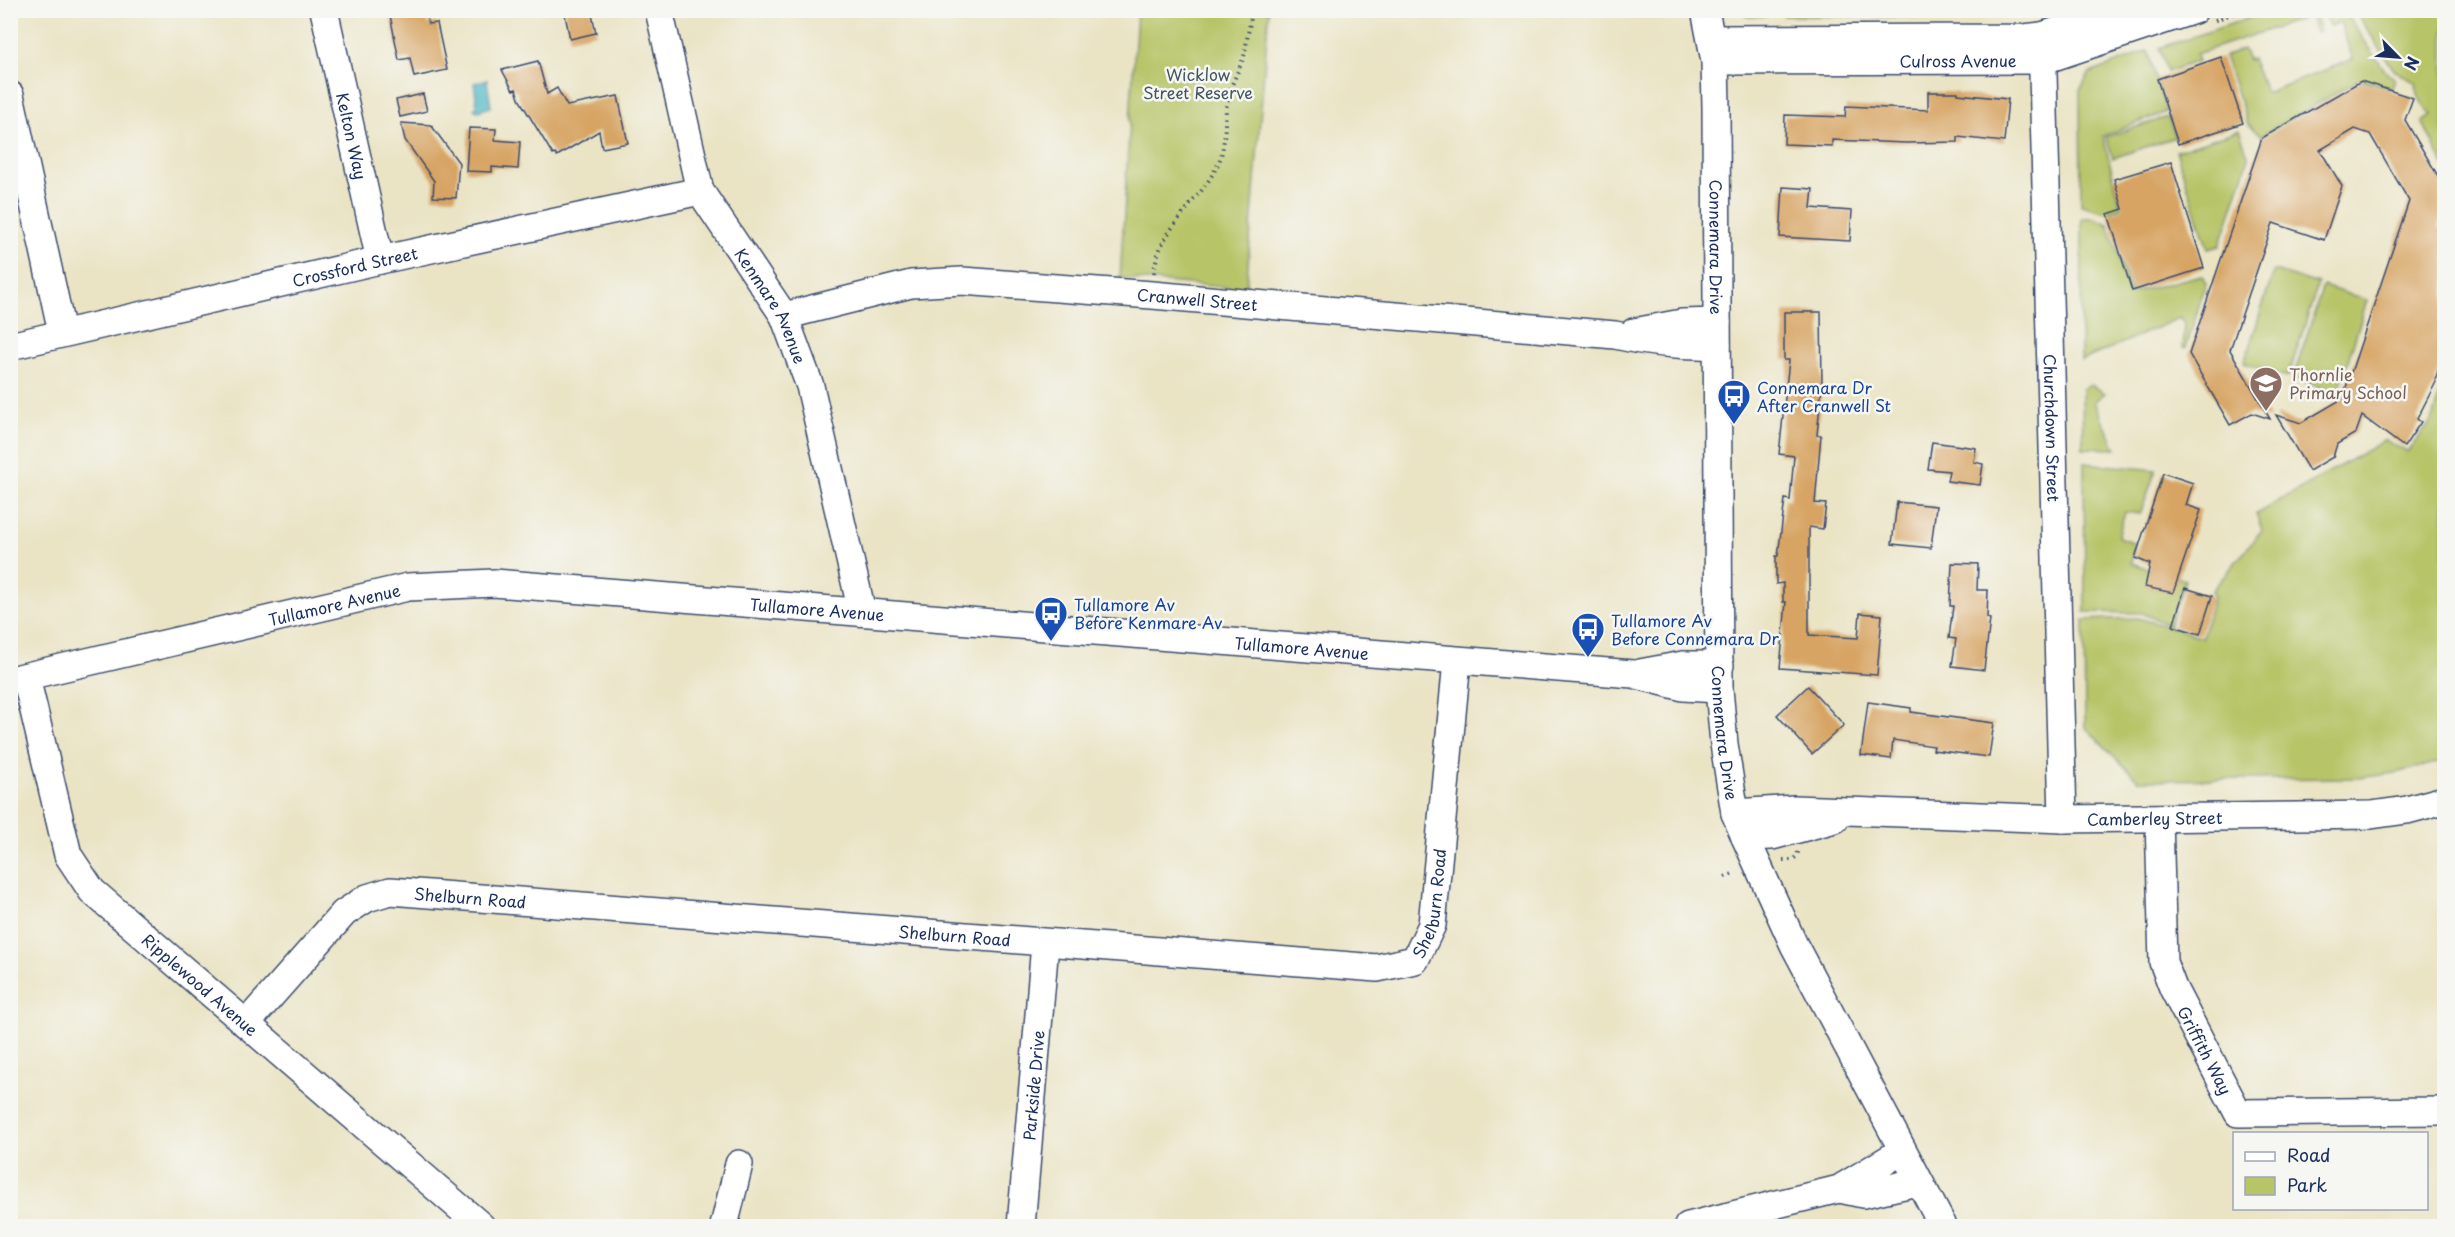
<svg xmlns="http://www.w3.org/2000/svg" width="2455" height="1237" font-family="'Playpen Sans',sans-serif">
  <style>
    .green { fill: #b7c568; stroke: #697a63; stroke-width: 1.5 }
    .water { fill: #48b6c3; stroke: #327290; stroke-width: 1.5 }
    .building { fill: #d7a464 }
    .lines { fill: none; stroke-linecap: round; stroke-linejoin: round }
    .minor-casing { stroke: #3a4a6d; stroke-width: 30 }
    .path { stroke: #3a4a6d; stroke-width: 4; stroke-dasharray: 1.5 4.5; stroke-linecap: butt }
    .minor { stroke: #fff; stroke-width: 27 }
    .labels { text-anchor: middle; dominant-baseline: central; stroke-width: 5; stroke-linejoin: round; paint-order: stroke }
    .street-label { font-size: 16px; fill: #1b2f5e; stroke: #f6f6f2 }
    .park-label { font-size: 16px; fill: #425460; stroke: #f6f6f2 }
    .education-label { font-size: 16px; fill: #785e54; stroke: #f6f6f2; text-anchor: start }
    .transit-label { font-size: 16px; fill: #164399; stroke: #f6f6f2; text-anchor: start }
  </style>
  <rect width="100%" height="100%" fill="#f6f6f2"/>
  <filter id="ink" filterUnits="userSpaceOnUse"><feTurbulence type="fractalNoise" baseFrequency=".0167" numOctaves="2"/><feDisplacementMap in="SourceGraphic" scale="12" xChannelSelector="R" yChannelSelector="G"/><feConvolveMatrix kernelMatrix="1 2 1 2 8 2 1 2 1" color-interpolation-filters="sRGB"/></filter>
  <filter id="wash" filterUnits="userSpaceOnUse"><feTurbulence type="fractalNoise" baseFrequency=".008" numOctaves="4" result="noise"/><feDisplacementMap in="SourceGraphic" scale="24" xChannelSelector="R" yChannelSelector="G"/><feGaussianBlur stdDeviation="1.35" result="paint"/><feColorMatrix in="noise" values="0 0 0 0 0 0 0 0 0 0 0 0 0 0 0 0 0 1.4 0 .05"/><feComposite in="paint" operator="in"/></filter>
  <g filter="url(#wash)">
    <rect width="100%" height="100%" fill="#eae4c5"/>
    <g class="green">
      <path d="M1789,10H1937L1938,14L1936,17L1784,16Z"/>
      <path d="M2273,10L2309,11L2314,14L2320,31L2316,32L2310,16L2196,54L2198,61L2167,72L2159,48Z"/>
      <path d="M1137,11H1269L1246,289L1120,278Z"/>
      <path d="M1744,11V10L1785,11L1783,14L1750,17L1746,16Z"/>
      <path d="M2323,11H2344L2386,72L2395,79L2392,89L2360,79L2261,136L2248,124L2224,56L2243,49L2248,60L2252,59L2266,93L2353,59L2340,23L2329,26Z"/>
      <path d="M2355,11H2444V166L2422,121L2433,114C2422,108 2417,95 2416,83L2394,70Z"/>
      <path d="M2148,51L2166,112L2103,136L2121,208L2107,212L2081,205L2080,90L2090,73Z"/>
      <path d="M2168,117L2175,137L2113,158L2106,137Z"/>
      <path d="M2239,130L2249,158L2220,246L2208,249L2176,151Z"/>
      <path d="M2082,218H2095L2108,224L2131,293L2202,275L2206,283L2186,348H2183L2185,324L2181,317L2081,361Z"/>
      <path d="M2274,271L2318,284L2288,377L2244,363Z"/>
      <path d="M2323,286L2367,300L2338,393L2293,378Z"/>
      <path d="M2444,381V761L2395,773L2358,778L2138,780L2085,727L2084,620L2138,618L2202,637L2214,595L2211,592L2262,530L2256,514L2385,440L2407,452L2431,422Z"/>
      <path d="M2091,385L2105,393L2094,402L2116,449L2083,448L2082,389Z"/>
      <path d="M2084,463L2156,470L2140,514L2125,512L2118,537L2135,543L2131,563L2185,580L2169,625L2141,613L2085,612Z"/>
    </g>
    <path class="water" d="M487,80L491,107L478,111L474,109L477,106L474,83Z"/>
    <g id="blocks">
      <g class="building">
        <path d="M389,10H425L428,24L437,23L447,70L414,77L410,58L399,60Z"/>
        <path d="M564,10H591L596,33L570,39Z"/>
        <path d="M2221,57L2243,123L2178,144L2157,79Z"/>
        <path d="M538,61L547,94L557,88L567,106L618,96L628,143L602,148L599,131L557,156L555,154L553,155L519,99L516,89L513,90L502,70Z"/>
        <path d="M2361,81L2413,98L2405,120L2445,188V209L2438,227L2445,228V346L2435,381L2436,382L2417,419L2421,422L2404,447L2362,416L2356,433L2337,444L2333,457L2309,471L2276,415L2301,423L2342,399L2409,201L2370,134L2355,129L2320,150L2342,186L2324,240L2273,223L2230,350L2270,419L2252,413L2230,425L2189,354L2262,138Z"/>
        <path d="M1928,92H1958V94L2008,99L2004,142L1958,137V142L1906,143L1832,140V146L1784,144L1785,115L1845,117L1846,106L1928,110Z"/>
        <path d="M423,94L427,111L400,117L396,100Z"/>
        <path d="M401,123L431,125L459,163L456,198L433,197L434,181L405,140Z"/>
        <path d="M469,128L496,129L495,140L520,142L518,169L492,167V172L466,171Z"/>
        <path d="M2171,162L2204,268L2132,291L2108,214L2123,209L2114,179Z"/>
        <path d="M1783,187L1813,189L1811,208L1852,211L1850,241L1780,237Z"/>
        <path d="M1784,312H1821L1822,385L1817,435H1821L1815,503L1826,504L1823,529L1809,527V635L1858,638L1860,613L1882,615L1877,675L1780,668L1786,602H1783V583L1776,584V556H1778L1785,499L1790,500L1794,456L1779,454L1789,360H1784Z"/>
        <path d="M1932,442L1976,448L1974,462L1983,464L1980,485L1947,481L1949,471L1928,469Z"/>
        <path d="M2163,473L2193,483L2186,505L2201,510L2173,593L2145,587L2150,564L2135,558Z"/>
        <path d="M1897,502L1936,506L1931,548L1892,544Z"/>
        <path d="M1952,563L1978,564L1977,590H1988L1987,618L1990,619L1984,670L1952,666L1956,639L1949,638L1953,606H1950Z"/>
        <path d="M2185,588L2212,596L2200,634L2173,626Z"/>
        <path d="M1808,686L1844,725L1812,754L1777,715Z"/>
        <path d="M1868,702L1911,708V712L1994,723L1989,757L1933,750L1934,746L1893,740L1891,759L1861,755Z"/>
      </g>
    </g>
  </g>
  <g filter="url(#ink)">
    <use href="#blocks" fill-opacity="0" stroke="#3a4a6d" stroke-width="1.5"/>
    <g class="lines">
      <defs>
        <g id="minor">
          <path id="s1" d="M324,10L380,260"/>
          <path id="s2" d="M659,10L700,191L784,316L810,386L862,612"/>
          <path id="s3" d="M1705,10L1715,61L1716,107L1719,689L1724,744L1735,813L1745,837L1794,945L1943,1226"/>
          <path id="s4" d="M2042,36L2063,819"/>
          <path d="M1712,39L2024,38L2042,36L2121,10"/>
          <path id="s5" d="M1715,61L2044,60L2194,10"/>
          <path d="M10,95L62,332"/>
          <path id="s6" d="M784,316L911,284L962,281L1152,295L1615,335C1649,343 1681,346 1717,345"/>
          <path d="M1634,332L1682,323L1717,322"/>
          <path id="s7" d="M10,346L380,260L700,191"/>
          <path d="M1640,673L1683,665H1720"/>
          <path id="s8" d="M26,677L68,855L92,891L481,1226"/>
          <path id="s9" d="M10,680L408,587L494,583L1633,674L1683,687L1719,689"/>
          <path id="s10" d="M1735,813L1794,809L2063,819L2371,815L2407,810L2444,800"/>
          <path id="s11" d="M2159,818L2163,962L2173,988L2238,1113L2444,1111"/>
          <path d="M1745,837L1772,836L1835,819"/>
          <path id="s12" d="M246,1024L344,913L367,898L390,891L1377,968L1415,960L1432,925L1457,661"/>
          <path d="M1840,1189L1863,1194L1917,1182"/>
          <path d="M724,1226L739,1164"/>
          <path id="s13" d="M1021,1226L1045,944"/>
          <path d="M1688,1226L1839,1189L1902,1151"/>
        </g>
      </defs>
      <use href="#minor" class="minor-casing"/>
      <g class="path">
        <path d="M2215,20L2243,10"/>
        <path d="M1154,273C1158,226 1204,201 1220,159C1227,138 1223,115 1229,95C1232,81 1240,69 1244,56C1247,41 1249,25 1253,10"/>
        <path d="M1783,860H1792L1797,856L1798,852"/>
        <path d="M1725,877L1736,873"/>
      </g>
      <use href="#minor" class="minor"/>
    </g>
  </g>
  <defs>
    <symbol id="school-pin" viewBox="-11 -11 22 30"><path d="M0 17L-7.5 6A9.5 9.5 0 1 1 7.5 6Z" fill="#8d6e63" stroke="#f6f6f2"/><path d="M0-5L7-2L0 1L-7-2ZM-4 1L0 2.5L4 1V4Q0 6-4 4Z" fill="#fff"/></symbol>
    <symbol id="bus-pin" viewBox="-11 -11 22 30"><path d="M0 17L-7.5 6A9.5 9.5 0 1 1 7.5 6Z" fill="#1a4fb4" stroke="#f6f6f2"/><path d="M-5-6H5V4H4V6H2V4H-2V6H-4V4H-5ZM-3.5-4V0h7V-4ZM-3.5 1.2v1.5H-2V1.2ZM2 1.2v1.5H3.5V1.2Z" fill="#fff"/></symbol>
  </defs>
  <g fill-rule="evenodd">
    <use href="#school-pin" x="2247" y="364" width="38" height="52"/>
    <use href="#bus-pin" x="1715" y="377" width="38" height="52"/>
    <use href="#bus-pin" x="1032" y="594" width="38" height="52"/>
    <use href="#bus-pin" x="1569" y="610" width="38" height="52"/>
  </g>
  <g class="labels">
    <g class="street-label">
      <text stroke="none"><textPath href="#s5" startOffset="243">Culross Avenue</textPath></text>
      <text stroke="none"><textPath href="#s1" startOffset="129">Kelton Way</textPath></text>
      <text stroke="none"><textPath href="#s3" startOffset="238">Connemara Drive</textPath></text>
      <text stroke="none"><textPath href="#s7" startOffset="354">Crossford Street</textPath></text>
      <text stroke="none"><textPath href="#s6" startOffset="418">Cranwell Street</textPath></text>
      <text stroke="none"><textPath href="#s2" startOffset="321">Kenmare Avenue</textPath></text>
      <text stroke="none"><textPath href="#s4" startOffset="392">Churchdown Street</textPath></text>
      <text stroke="none"><textPath href="#s9" startOffset="333">Tullamore Avenue</textPath></text>
      <text stroke="none"><textPath href="#s9" startOffset="819">Tullamore Avenue</textPath></text>
      <text stroke="none"><textPath href="#s9" startOffset="1305">Tullamore Avenue</textPath></text>
      <text stroke="none"><textPath href="#s3" startOffset="724">Connemara Drive</textPath></text>
      <text stroke="none"><textPath href="#s10" startOffset="420">Camberley Street</textPath></text>
      <text stroke="none"><textPath href="#s12" startOffset="280">Shelburn Road</textPath></text>
      <text stroke="none"><textPath href="#s12" startOffset="1288">Shelburn Road</textPath></text>
      <text stroke="none"><textPath href="#s12" startOffset="766">Shelburn Road</textPath></text>
      <text stroke="none"><textPath href="#s8" startOffset="369">Ripplewood Avenue</textPath></text>
      <text stroke="none"><textPath href="#s11" startOffset="242">Griffith Way</textPath></text>
      <text stroke="none"><textPath href="#s13" startOffset="141">Parkside Drive</textPath></text>
    </g>
    <g class="park-label">
      <text x="1198" y="74">Wicklow<tspan x="1198" dy="18">Street Reserve</tspan></text>
    </g>
    <g class="education-label">
      <text x="2289" y="374">Thornlie<tspan x="2289" dy="18">Primary School</tspan></text>
    </g>
    <g class="transit-label">
      <text x="1757" y="387">Connemara Dr<tspan x="1757" dy="18">After Cranwell St</tspan></text>
      <text x="1074" y="604">Tullamore Av<tspan x="1074" dy="18">Before Kenmare Av</tspan></text>
      <text x="1611" y="620">Tullamore Av<tspan x="1611" dy="18">Before Connemara Dr</tspan></text>
    </g>
  </g>
  <rect width="2455" height="1237" fill="none" stroke="#f6f6f2" stroke-width="36"/>
  <rect x="2233" y="1132" width="195" height="78" fill="#f6f6f2" stroke="#9ea6b7" stroke-width="1.5"/>
  <rect x="2245" y="1152" width="30" height="9" fill="#ffffff" stroke="#9ea6b7" stroke-width="1.5"/>
  <text x="2287" y="1162" font-size="18" fill="#1b2f5e">Road</text>
  <rect x="2245" y="1177" width="30" height="18" fill="#b7c568" stroke="#9ea6b7" stroke-width="1.5"/>
  <text x="2287" y="1192" font-size="18" fill="#1b2f5e">Park</text>
  <g transform="translate(2398 57) rotate(115)" stroke="#f6f6f2" stroke-width="4.5" paint-order="stroke">
  <path d="M0-4.5L10 22L0 15L-10 22Z" fill="#1b2f5e"/>
  <text y="-9" font-size="16" font-weight="bold" text-anchor="middle" fill="#1b2f5e">N</text>
  </g>
</svg>
